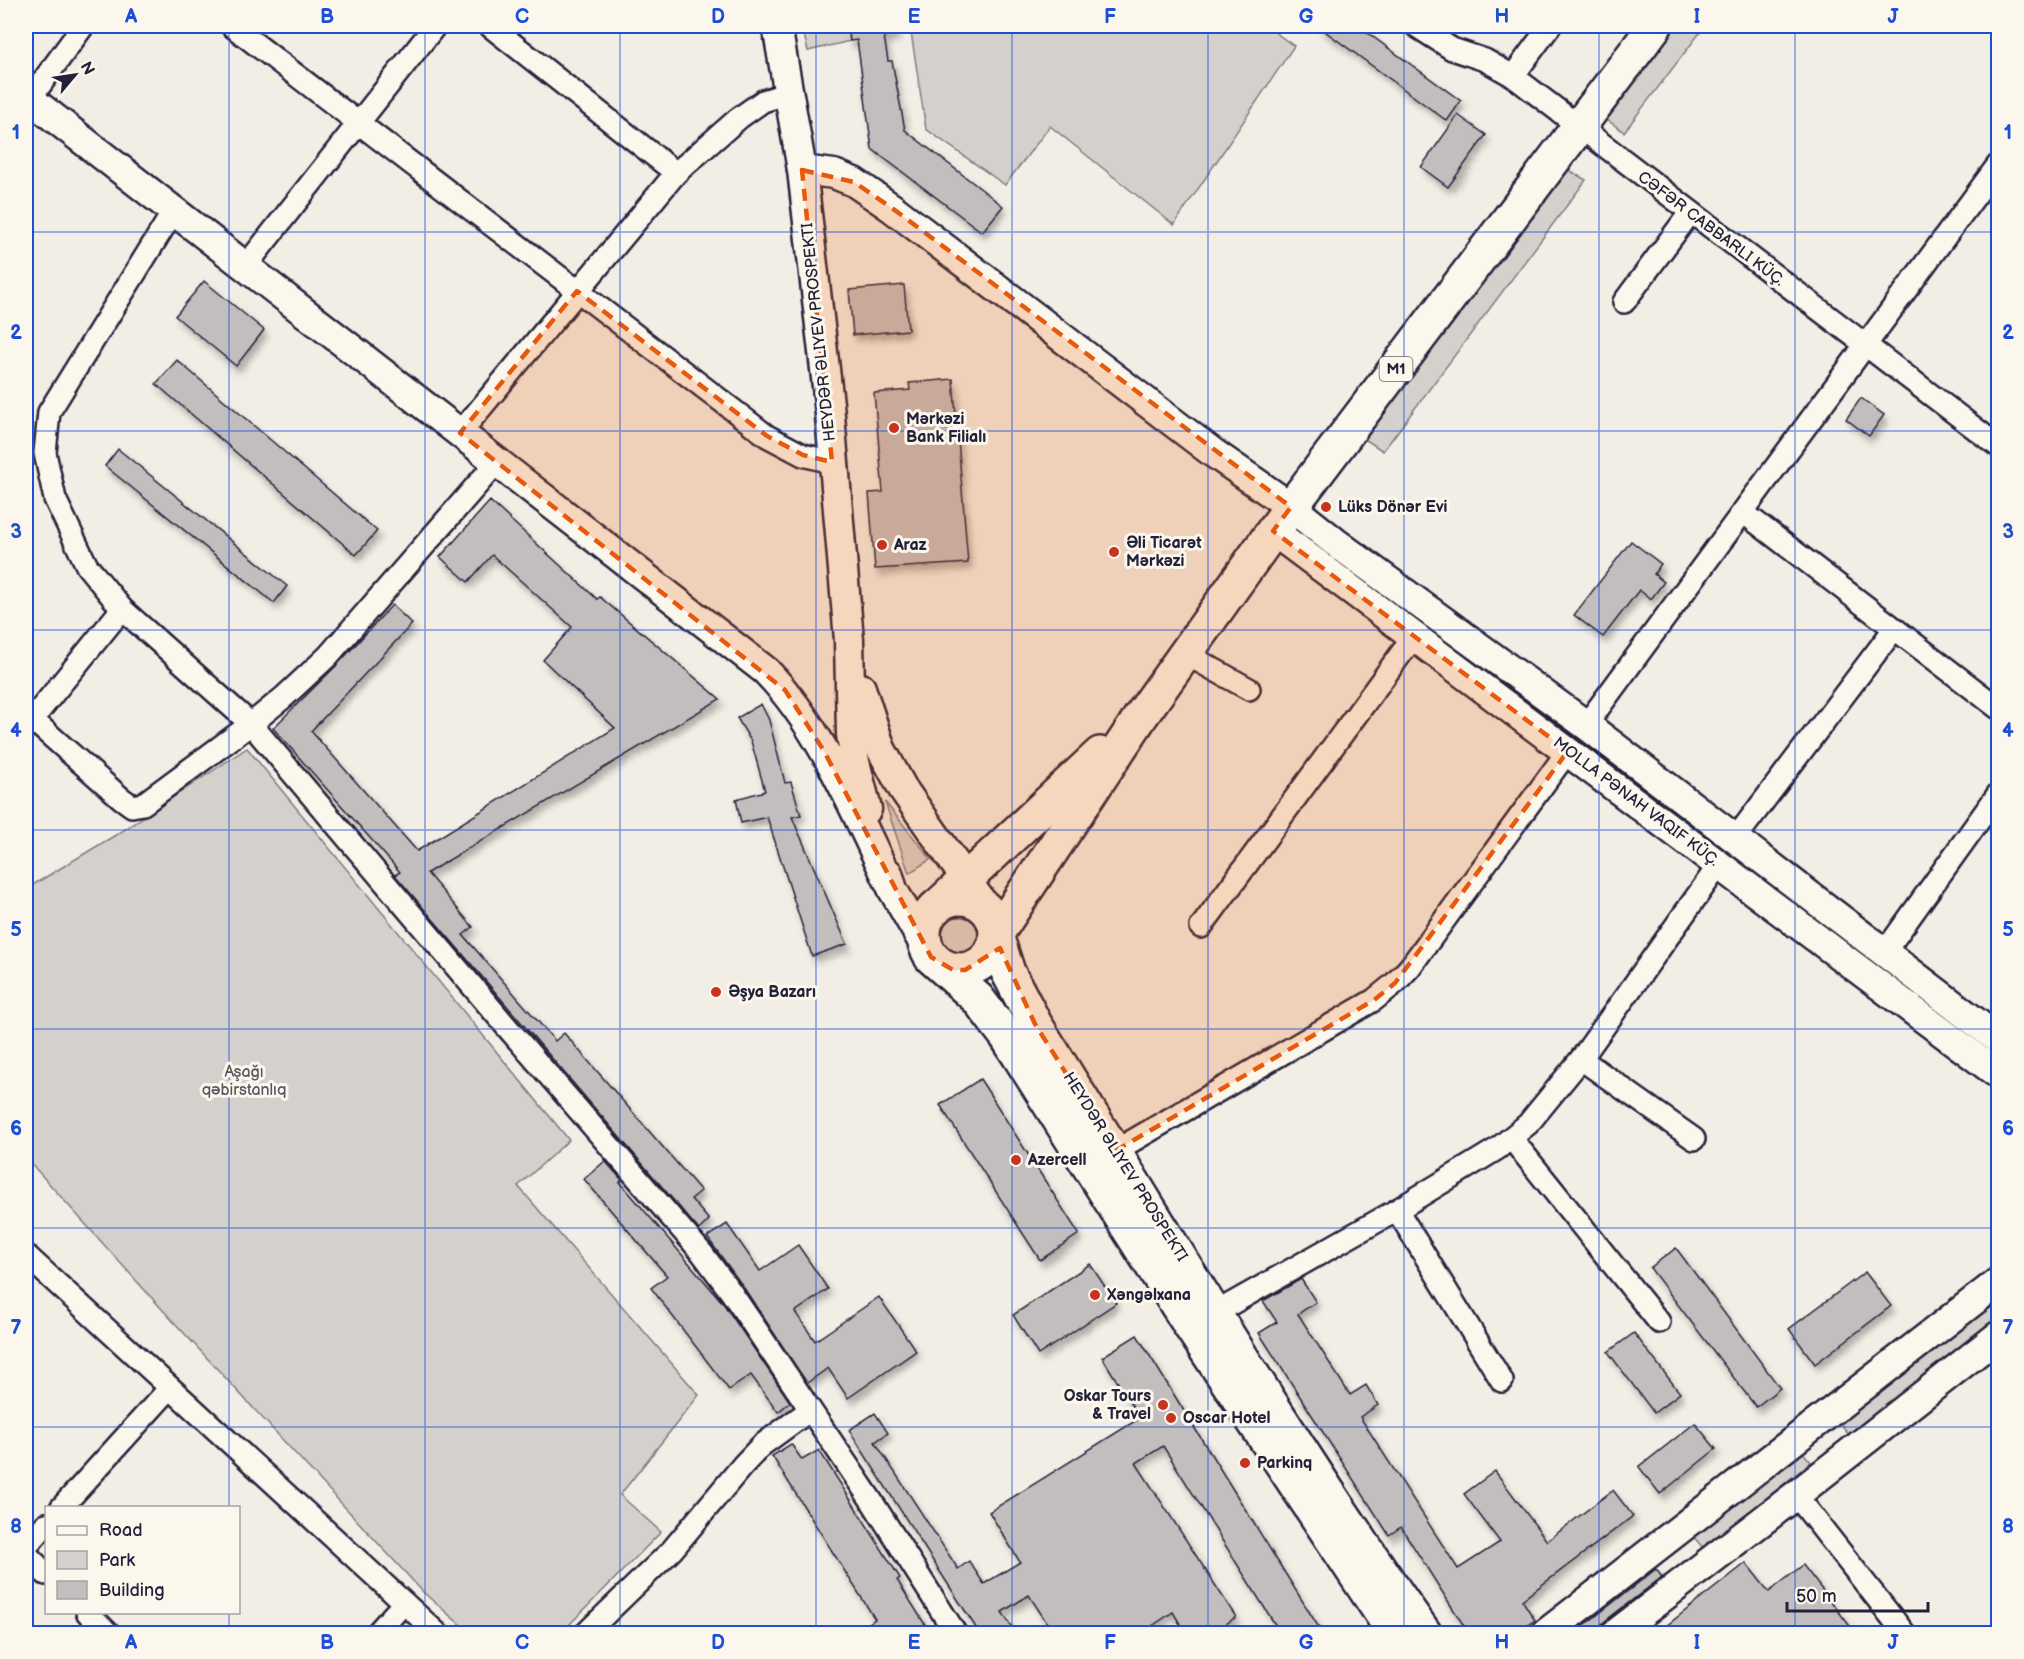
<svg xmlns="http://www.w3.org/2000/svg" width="2024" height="1659" font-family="'Balsamiq Sans',sans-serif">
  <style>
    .green { fill: #d4d1cc; stroke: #7b7a84; stroke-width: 1.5 }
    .building { fill: #c2bebe; stroke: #22223b; stroke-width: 1.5; filter: url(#shadow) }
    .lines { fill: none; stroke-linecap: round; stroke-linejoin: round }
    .street-casing { stroke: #22223b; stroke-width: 26 }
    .secondary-casing { stroke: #22223b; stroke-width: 33 }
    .highway-casing { stroke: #22223b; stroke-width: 38 }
    .street { stroke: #fbf7ec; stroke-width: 21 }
    .secondary { stroke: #fbf7ec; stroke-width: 28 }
    .highway { stroke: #fbf7ec; stroke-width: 33 }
    .marked { fill: #e8590c; fill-opacity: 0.2; stroke: #e8590c; stroke-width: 4.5; stroke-dasharray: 12 8; stroke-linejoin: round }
    .grid { fill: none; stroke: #1d4ed8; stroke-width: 1.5; stroke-opacity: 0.55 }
    .poi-dot { fill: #c8321e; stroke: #fbf7ec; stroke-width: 2 }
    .labels { text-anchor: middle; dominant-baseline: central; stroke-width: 6; stroke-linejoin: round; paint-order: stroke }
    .shield { fill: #fbf7ec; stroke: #636270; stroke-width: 1.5 }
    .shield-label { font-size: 15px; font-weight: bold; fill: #22223b }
    .street-label { font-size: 16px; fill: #22223b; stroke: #fbf7ec }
    .poi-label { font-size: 16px; font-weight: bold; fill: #22223b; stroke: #fbf7ec; text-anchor: start }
    .park-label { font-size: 16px; fill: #575766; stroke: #fbf7ec }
    .neatline { fill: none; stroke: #1d4ed8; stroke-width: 2 }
    .grid-label { font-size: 20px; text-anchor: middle; font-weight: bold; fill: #1d4ed8 }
  </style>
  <defs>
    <filter id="shadow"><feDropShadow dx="3.5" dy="6" stdDeviation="3" flood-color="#0004"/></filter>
  </defs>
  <rect width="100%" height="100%" fill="#f2eee5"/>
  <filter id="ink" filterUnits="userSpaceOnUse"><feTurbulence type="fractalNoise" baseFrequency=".0167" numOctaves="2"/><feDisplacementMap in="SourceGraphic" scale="12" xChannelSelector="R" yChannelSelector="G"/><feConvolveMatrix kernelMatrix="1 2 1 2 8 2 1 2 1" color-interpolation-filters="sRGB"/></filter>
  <g filter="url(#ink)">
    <g class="green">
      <path d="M802,26H848L850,41L808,51Z"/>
      <path d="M910,26H1266L1294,46L1174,225L1050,126L1005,185L926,129Z"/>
      <path d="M1677,26H1705L1624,132L1606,119Z"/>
      <path d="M1567,169L1586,180L1383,451L1363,438Z"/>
      <path d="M247,748L569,1140L518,1186L699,1395L620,1495L661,1532L561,1633H470L424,1593L160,1307L26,1158V889L119,833Z"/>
      <path d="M885,802L931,859L909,873Z"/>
      <circle cx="960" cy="936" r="19"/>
      <path d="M1998,1299V1320L1850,1436L1839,1423Z"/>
      <path d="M1800,1449L1811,1462L1704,1549L1692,1535Z"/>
    </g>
    <g class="building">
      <path d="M848,26H895V34L884,36L888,61H892L905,130L1003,206L982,232L872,149L857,40L850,41Z"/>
      <path d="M1318,26H1358L1461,101L1447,121Z"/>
      <path d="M1458,115L1486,135L1448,187L1421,167Z"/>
      <path d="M204,281L264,330L236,366L175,316Z"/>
      <path d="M904,285L908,330L853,335L849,290Z"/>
      <path d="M177,360L377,531L356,555L156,384Z"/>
      <path d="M953,379L968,563L875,569L869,493L883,492L874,393L910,390L909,383Z"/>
      <path d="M1861,398L1884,415L1869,436L1846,419Z"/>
      <path d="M118,449L287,586L274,603L105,466Z"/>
      <path d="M490,501L597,599L600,597L720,699L427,873L473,927L463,935L555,1041L564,1033L701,1191L691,1199L709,1220L699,1230L395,875L400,872L273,728L337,665L392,605L412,624L311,731L417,851L615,728L543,660L572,627L492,555L468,582L440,557Z"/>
      <path d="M1631,541L1661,564L1654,574L1664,582L1651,599L1639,590L1603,637L1574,615Z"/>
      <path d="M761,704L769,720L785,783L791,782L801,815L792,817L847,944L812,956L767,817L741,823L736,799L765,791L751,741L737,718Z"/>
      <path d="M980,1079L1079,1234L1040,1260L940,1105Z"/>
      <path d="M605,1161L622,1180L620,1182L723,1303L790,1402L778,1412L751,1375L729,1390L651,1288L667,1276L584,1179Z"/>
      <path d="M727,1224L760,1271L798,1245L828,1289L795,1312L815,1341L879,1297L916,1351L848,1398L828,1368L807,1383L742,1285L707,1237Z"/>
      <path d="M1676,1248L1780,1388L1756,1407L1650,1268Z"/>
      <path d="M1090,1264L1116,1303L1038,1355L1013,1315Z"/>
      <path d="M1865,1272L1891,1306L1815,1364L1789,1329Z"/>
      <path d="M1301,1279L1316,1302L1298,1314L1350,1395L1366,1385L1378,1405L1360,1417L1458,1569L1500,1542L1464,1494L1495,1471L1547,1541L1613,1490L1633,1516L1522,1600L1535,1620L1514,1634H1469L1401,1527L1389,1535L1259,1333L1277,1322L1263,1301Z"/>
      <path d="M1634,1333L1680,1393L1654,1413L1608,1352Z"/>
      <path d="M1137,1335L1194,1427L1323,1634H1281L1163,1446L1136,1463L1236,1617L1211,1634H1186L1173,1612L1140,1634H1054L1029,1595L1002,1612L1016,1634H980L849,1430L875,1413L888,1433L875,1442L958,1569L969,1561L984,1584L1020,1562L989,1512L1140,1418L1102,1357Z"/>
      <path d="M1695,1423L1716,1449L1660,1494L1639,1467Z"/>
      <path d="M791,1444L802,1460L819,1450L900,1578L897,1580L931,1634H853L875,1619L772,1456Z"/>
      <path d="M1746,1563L1769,1592L1803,1565L1856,1634H1656Z"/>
      <path d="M1656,1569L1662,1577L1605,1621L1592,1634H1573Z"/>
    </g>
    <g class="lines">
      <defs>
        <g id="street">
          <path d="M232,26L767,436L803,455L832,462"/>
          <path d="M490,26L676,173"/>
          <path d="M1416,26L1452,49L1485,60L1513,76L1998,446"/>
          <path d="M1513,76L1550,26"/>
          <path d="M30,99L83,26"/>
          <path d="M173,212L49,412L45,453L55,499L87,566L122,609L251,724L506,1026L702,1253L731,1292L871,1500L956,1634"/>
          <path d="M245,267L435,26"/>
          <path d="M1624,302L1690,213"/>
          <path d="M460,433L676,173L739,118L763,101L789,93"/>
          <path d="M1744,513L1998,708"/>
          <path d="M1186,654L1249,689"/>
          <path d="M26,714L121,798L132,806L143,804L251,724L284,697L328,656L497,462"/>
          <path d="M1586,725L1998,165"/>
          <path d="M26,727L122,609"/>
          <path d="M1735,839L1894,629"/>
          <path d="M1201,927L1414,636"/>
          <path d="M1884,953L1998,794"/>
          <path d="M1581,1059L1694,1139"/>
          <path d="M1512,1139L1659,1322"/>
          <path d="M1115,1151L1374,1000L1395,983L1410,967L1568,751"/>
          <path d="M1397,1210L1502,1381"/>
          <path d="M26,1255L438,1634"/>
          <path d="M1215,1313L1397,1210L1497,1149L1528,1124L1581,1059L1719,865"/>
          <path d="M1796,1495L1905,1634"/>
          <path d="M61,1508L170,1388"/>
          <path d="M26,1547L46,1524"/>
          <path d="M26,1554L46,1574"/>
          <path d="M87,1612L109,1634"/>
          <path d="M376,1634L404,1603"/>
          <path d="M585,1634L672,1550L743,1465L762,1445L810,1410"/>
        </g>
        <g id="secondary">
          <path d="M777,26L802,170L829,404L849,640L851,734L855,762L867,809"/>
          <path d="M26,96L766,671C824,731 856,815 893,890"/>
          <path d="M802,170L834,174L854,182L892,208L1212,452L1291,507L1335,542L1586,725L1998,1039"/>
          <path d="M1273,531L1998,1074"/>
          <path d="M861,688L881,749L903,789L988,911"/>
          <path d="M888,873L893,890L925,946"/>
          <path d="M1545,1634L1998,1282"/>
          <path d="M1615,1634L1796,1495L1998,1336"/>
        </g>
        <g id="highway">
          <circle cx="960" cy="934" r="36"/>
          <path d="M942,902L1100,754"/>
          <path d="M931,957L978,999L1007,1037L1191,1327L1395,1634"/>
          <path d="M1425,1634C1285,1437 1163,1228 1035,1024L1008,972L996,935L1141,716L1273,531L1655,26"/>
        </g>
      </defs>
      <use href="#street" class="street-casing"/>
      <use href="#secondary" class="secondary-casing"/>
      <use href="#highway" class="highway-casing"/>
      <use href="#street" class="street"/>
      <use href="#secondary" class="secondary"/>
      <use href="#highway" class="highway"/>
    </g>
  </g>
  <path class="marked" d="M802,170L854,182L892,208L1291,507L1273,531L1568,751L1395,983L1374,1000L1115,1151L1035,1024L1000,948L965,970H953L931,957L824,751L785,690L460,433L577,291L767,436L803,455L832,462Z"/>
  <path class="grid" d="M229,26V1508M425,26V1634M620,26V1634M816,26V1634M1012,26V1634M1208,26V1634M1404,26V1634M1599,26V1634M1795,26V1634M26,232H1998M26,431H1998M26,630H1998M26,830H1998M26,1029H1998M26,1228H1998M26,1427H1998M229,1612V1634"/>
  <g class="poi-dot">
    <circle cx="894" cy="428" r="6"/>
    <circle cx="1326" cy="507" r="6"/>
    <circle cx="882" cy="545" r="6"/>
    <circle cx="1114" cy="552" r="6"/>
    <circle cx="716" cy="992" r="6"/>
    <circle cx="1016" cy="1160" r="6"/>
    <circle cx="1095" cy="1295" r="6"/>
    <circle cx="1163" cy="1405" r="6"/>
    <circle cx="1171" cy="1418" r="6"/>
    <circle cx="1245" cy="1463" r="6"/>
  </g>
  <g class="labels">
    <rect class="shield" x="1379.5" y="357" width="33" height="24" rx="4.5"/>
    <g class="shield-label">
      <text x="1396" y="369">M1</text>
    </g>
    <g class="street-label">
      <text transform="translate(1711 229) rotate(37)">CƏFƏR CABBARLI KÜÇ.</text>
      <text transform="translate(819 332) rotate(-96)">HEYDƏR ƏLIYEV PROSPEKTI</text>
      <text transform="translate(1636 802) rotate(37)">MOLLA PƏNAH VAQIF KÜÇ.</text>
      <text transform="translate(1125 1167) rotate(58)">HEYDƏR ƏLIYEV PROSPEKTI</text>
    </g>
    <g class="poi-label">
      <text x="906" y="419">Mərkəzi<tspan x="906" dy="18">Bank Filialı</tspan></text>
      <text x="1338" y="507">Lüks Dönər Evi</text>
      <text x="1126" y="543">Əli Ticarət<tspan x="1126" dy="18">Mərkəzi</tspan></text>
      <text x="894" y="545">Araz</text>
      <text x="728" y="992">Əşya Bazarı</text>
      <text x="1028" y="1160">Azercell</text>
      <text x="1107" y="1295">Xəngəlxana</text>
      <text x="1151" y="1396" text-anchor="end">Oskar Tours<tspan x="1151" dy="18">&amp; Travel</tspan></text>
      <text x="1183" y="1418">Oscar Hotel</text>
      <text x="1257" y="1463">Parkinq</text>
    </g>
    <g class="park-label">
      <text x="244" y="1072">Aşağı<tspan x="244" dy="18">qəbirstanlıq</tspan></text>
    </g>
  </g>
  <rect width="2024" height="1659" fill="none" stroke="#fbf7ec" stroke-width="66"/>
  <rect x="45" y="1506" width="195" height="108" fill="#fbf7ec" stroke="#a4a2a5" stroke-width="1.5"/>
  <rect x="57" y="1526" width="30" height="9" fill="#fbf7ec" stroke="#a4a2a5" stroke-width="1.5"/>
  <text x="99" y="1536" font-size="18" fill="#22223b">Road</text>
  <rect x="57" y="1551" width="30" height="18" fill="#d4d1cc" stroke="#a4a2a5" stroke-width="1.5"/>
  <text x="99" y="1566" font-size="18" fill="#22223b">Park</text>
  <rect x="57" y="1581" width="30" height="18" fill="#c2bebe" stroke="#a4a2a5" stroke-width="1.5"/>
  <text x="99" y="1596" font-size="18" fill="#22223b">Building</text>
  <g transform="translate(75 75) rotate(61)" stroke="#fbf7ec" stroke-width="4.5" paint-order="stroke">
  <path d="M0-4.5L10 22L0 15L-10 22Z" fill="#22223b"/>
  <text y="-9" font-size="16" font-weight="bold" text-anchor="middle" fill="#22223b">N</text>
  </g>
  <path d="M1787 1602v9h141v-9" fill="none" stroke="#22223b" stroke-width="3"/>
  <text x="1796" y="1602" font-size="18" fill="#22223b" stroke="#fbf7ec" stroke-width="4.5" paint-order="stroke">50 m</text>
  <rect x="33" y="33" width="1958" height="1593" class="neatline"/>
  <g class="grid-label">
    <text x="131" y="23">A</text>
    <text x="327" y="23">B</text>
    <text x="522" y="23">C</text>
    <text x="718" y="23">D</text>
    <text x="914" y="23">E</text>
    <text x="1110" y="23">F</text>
    <text x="1306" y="23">G</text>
    <text x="1502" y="23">H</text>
    <text x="1697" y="23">I</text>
    <text x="1893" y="23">J</text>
    <text x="16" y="139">1</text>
    <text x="2008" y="139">1</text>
    <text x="16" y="339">2</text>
    <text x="2008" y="339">2</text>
    <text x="16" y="538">3</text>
    <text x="2008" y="538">3</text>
    <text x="16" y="737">4</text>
    <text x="2008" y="737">4</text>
    <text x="16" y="936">5</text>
    <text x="2008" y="936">5</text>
    <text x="16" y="1135">6</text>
    <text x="2008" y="1135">6</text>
    <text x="16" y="1334">7</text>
    <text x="2008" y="1334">7</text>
    <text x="16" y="1533">8</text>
    <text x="2008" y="1533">8</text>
    <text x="131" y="1649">A</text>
    <text x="327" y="1649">B</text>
    <text x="522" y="1649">C</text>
    <text x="718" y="1649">D</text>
    <text x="914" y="1649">E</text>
    <text x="1110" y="1649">F</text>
    <text x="1306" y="1649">G</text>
    <text x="1502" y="1649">H</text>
    <text x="1697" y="1649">I</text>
    <text x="1893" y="1649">J</text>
  </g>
</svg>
